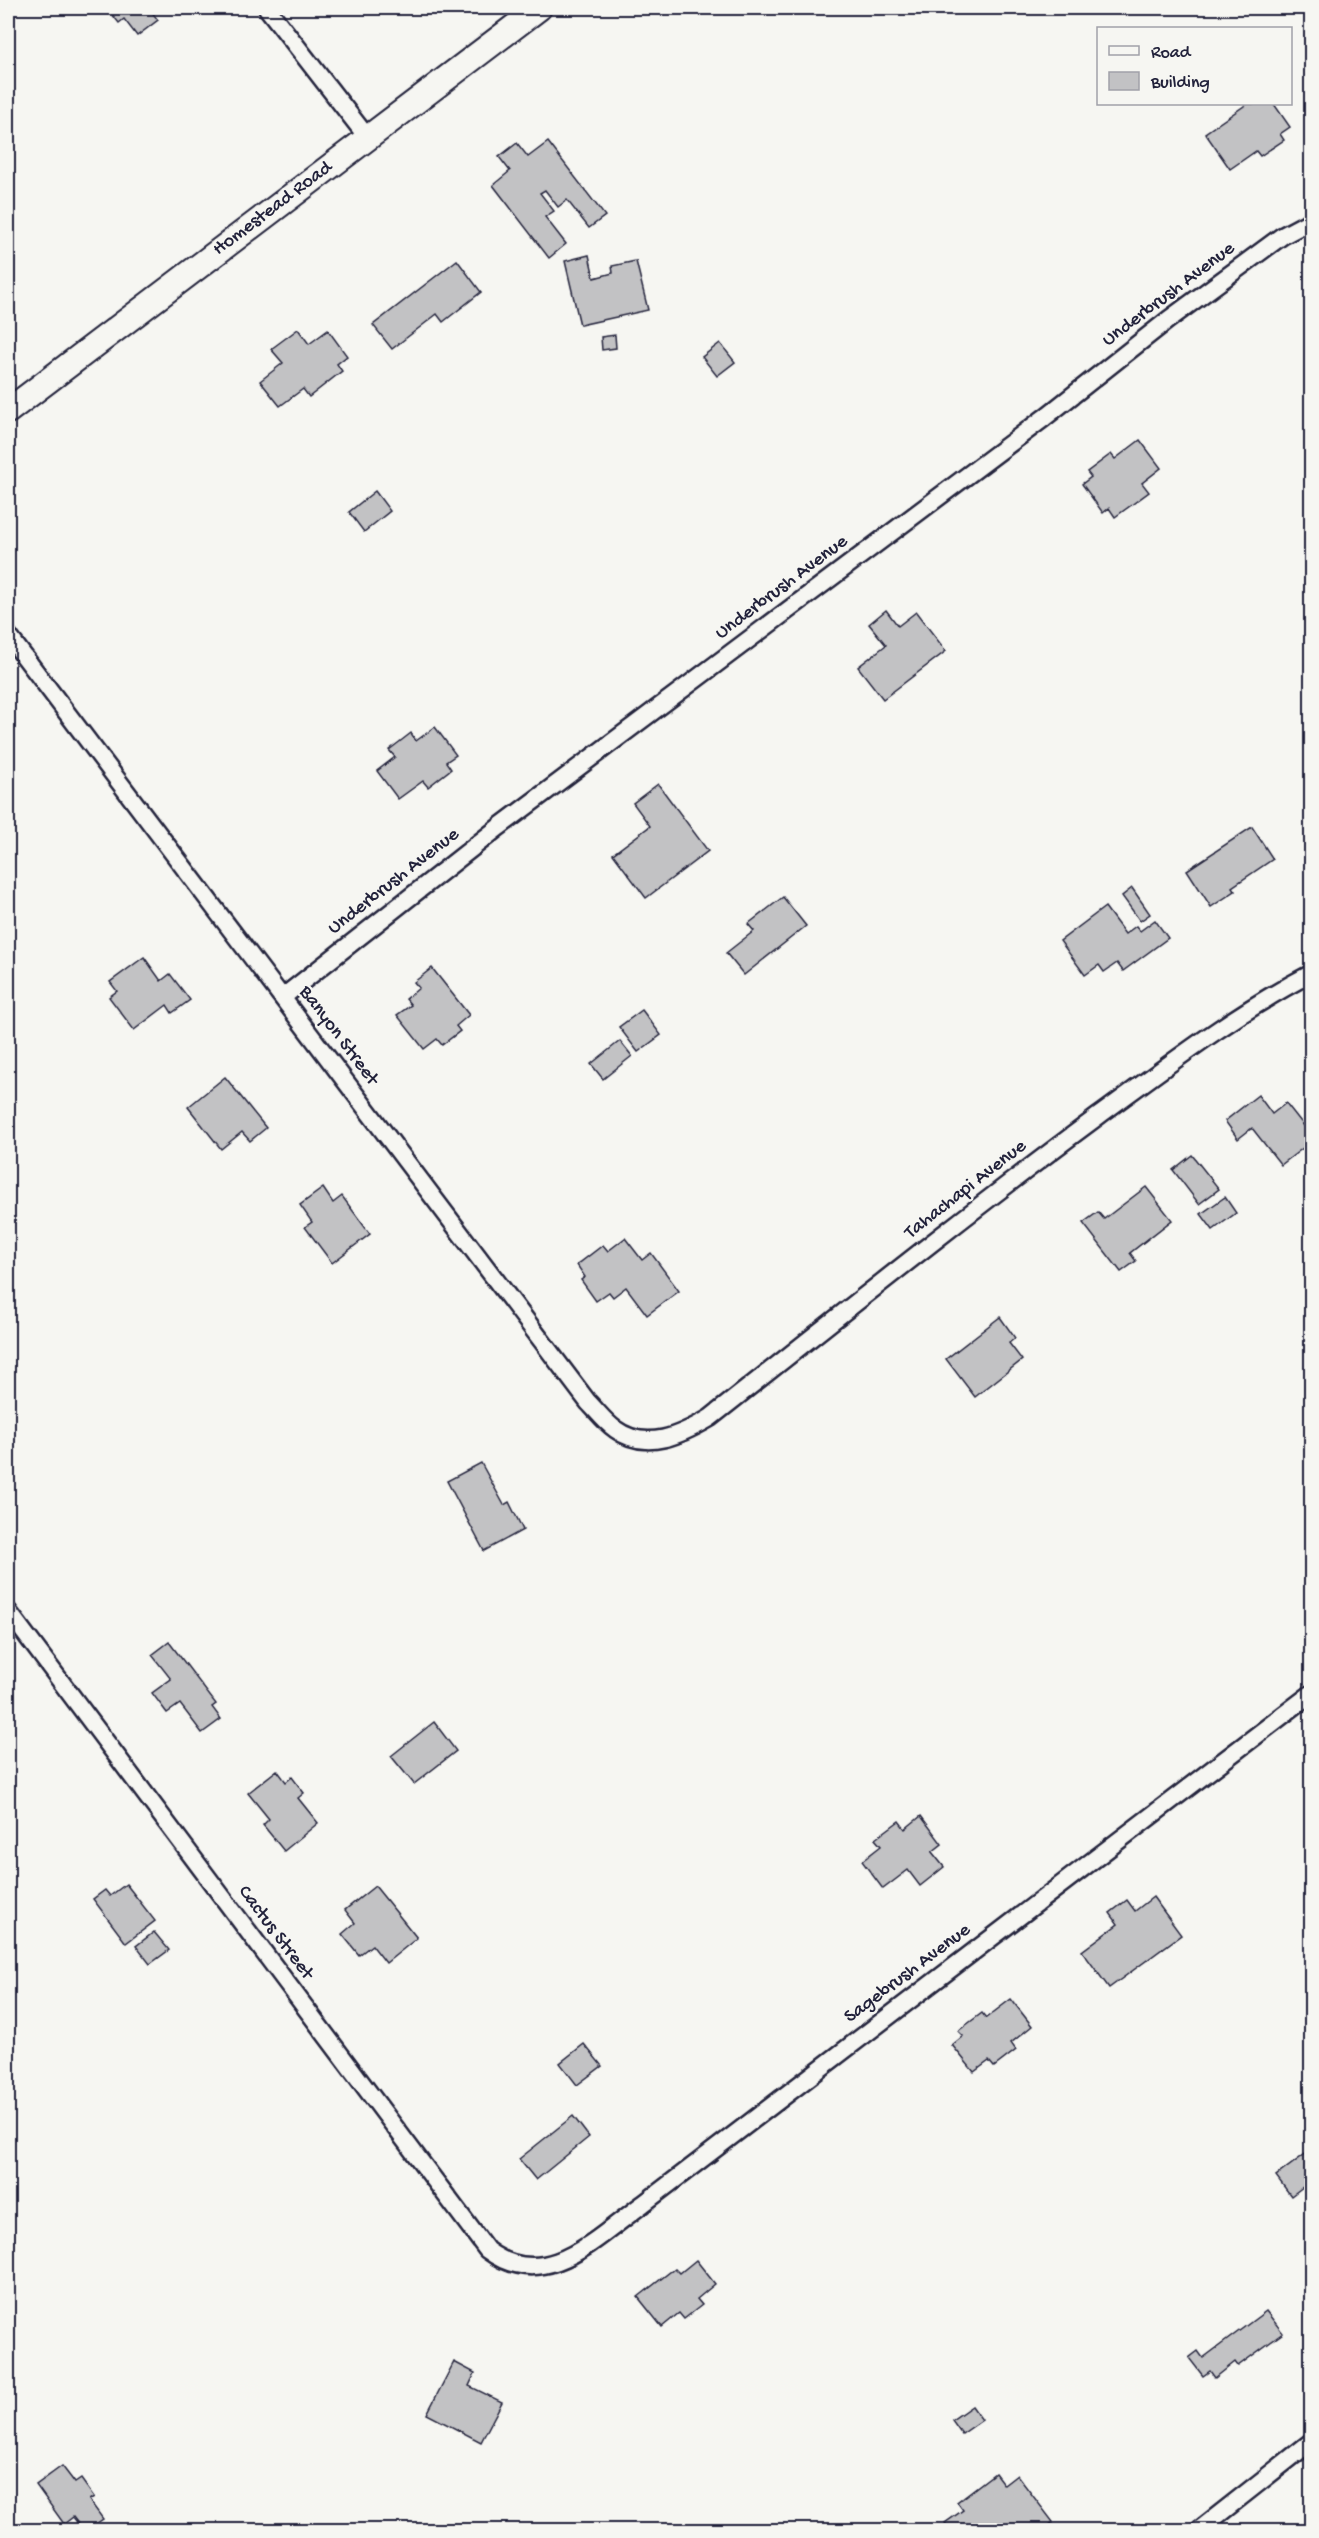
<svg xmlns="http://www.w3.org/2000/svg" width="1319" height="2538" font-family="'Gochi Hand',sans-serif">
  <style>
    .building { fill: #c2c2c4; stroke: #22223b; stroke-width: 1.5 }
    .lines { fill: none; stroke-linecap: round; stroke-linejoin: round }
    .minor-casing { stroke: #22223b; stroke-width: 21 }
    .secondary-casing { stroke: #22223b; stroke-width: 28 }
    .minor { stroke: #f6f6f2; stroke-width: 16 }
    .secondary { stroke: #f6f6f2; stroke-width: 24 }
    .labels { text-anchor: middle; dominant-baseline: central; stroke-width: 4.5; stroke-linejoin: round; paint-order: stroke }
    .street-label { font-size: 20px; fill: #22223b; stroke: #f6f6f2 }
  </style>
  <rect width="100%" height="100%" fill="#f6f6f2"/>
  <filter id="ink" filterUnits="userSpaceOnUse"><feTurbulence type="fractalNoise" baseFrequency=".0167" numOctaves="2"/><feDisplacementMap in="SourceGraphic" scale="12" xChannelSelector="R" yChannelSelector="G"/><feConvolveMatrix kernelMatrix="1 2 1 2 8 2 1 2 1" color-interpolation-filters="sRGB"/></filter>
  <g filter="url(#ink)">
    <g class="building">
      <path d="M107,8H149L158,20L137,36L124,19L119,23Z"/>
      <path d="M1247,104H1274L1290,127L1280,134L1284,140L1260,156L1256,151L1230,169L1205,133Z"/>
      <path d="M548,142L605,216L589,228L567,200L558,207L545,190L540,193L554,211L545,217L566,244L549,258L493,185L510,171L499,157L517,143L528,157Z"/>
      <path d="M589,255L594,278L613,273L612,266L636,261L648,310L580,325L565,261Z"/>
      <path d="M457,260L481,292L443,322L437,314L392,349L373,325Z"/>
      <path d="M298,329L309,344L328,330L347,356L337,364L342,371L309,397L303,389L280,406L260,381L283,363L271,349Z"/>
      <path d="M615,335L616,348L602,350L601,337Z"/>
      <path d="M720,343L735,362L717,376L702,357Z"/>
      <path d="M1140,440L1161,468L1142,483L1149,492L1115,517L1109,508L1103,513L1082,484L1091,477L1087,472L1111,454L1115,459Z"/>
      <path d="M375,491L390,511L364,532L349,512Z"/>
      <path d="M886,610L898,626L916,612L946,651L883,699L858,667L886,645L869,624Z"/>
      <path d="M435,727L456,755L446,762L451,769L428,787L423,781L398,799L377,771L395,757L389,750L411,733L416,741Z"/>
      <path d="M658,784L708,851L646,898L613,854L650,826L633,803Z"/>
      <path d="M1252,827L1273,859L1232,887L1235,891L1211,907L1187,870Z"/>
      <path d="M1132,888L1150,914L1140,921L1122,896Z"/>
      <path d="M783,897L806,926L744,975L726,953L754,931L748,924Z"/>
      <path d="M1105,907L1125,934L1136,926L1140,931L1155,920L1168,938L1123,971L1117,963L1104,972L1099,965L1085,975L1060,941Z"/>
      <path d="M144,957L161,981L170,974L190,1000L172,1013L167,1005L134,1030L109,997L117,991L110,982Z"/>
      <path d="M432,968L469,1015L456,1026L460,1031L442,1045L437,1039L424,1049L397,1015L411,1005L406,999L419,988L414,982Z"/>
      <path d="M642,1010L661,1035L638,1052L619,1027Z"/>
      <path d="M620,1041L632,1056L603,1079L591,1064Z"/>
      <path d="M225,1077L266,1128L250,1141L242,1132L221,1149L188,1107Z"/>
      <path d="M1258,1095L1272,1114L1286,1103L1312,1136V1141L1281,1165L1252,1128L1238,1139L1225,1121Z"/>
      <path d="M1192,1155L1219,1189L1199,1204L1173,1170Z"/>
      <path d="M1146,1187L1172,1220L1130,1253L1136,1261L1121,1272L1083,1223L1098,1212L1104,1219Z"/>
      <path d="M323,1188L333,1203L342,1196L370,1234L332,1263L305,1227L312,1222L300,1205Z"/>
      <path d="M1225,1197L1236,1213L1213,1230L1201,1214Z"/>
      <path d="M625,1238L642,1260L651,1253L679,1291L647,1315L626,1287L613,1297L609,1292L596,1301L581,1280L585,1277L577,1265L603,1245L608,1251Z"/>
      <path d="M1000,1317L1015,1338L1009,1343L1022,1360L975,1397L946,1359Z"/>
      <path d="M481,1463L504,1505L509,1502L523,1530L484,1551L447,1481Z"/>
      <path d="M169,1642L216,1704L212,1707L221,1719L202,1733L180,1704L167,1713L152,1693L171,1679L152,1655Z"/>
      <path d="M434,1722L456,1751L414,1784L391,1756Z"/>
      <path d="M277,1770L286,1782L292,1777L304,1793L298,1798L318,1823L284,1851L263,1825L269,1819L248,1793Z"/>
      <path d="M921,1816L942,1844L932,1852L944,1867L920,1886L908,1870L883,1889L862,1861L881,1846L875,1839L899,1821L905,1829Z"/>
      <path d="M126,1884L155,1921L126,1943L93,1899L105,1890L110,1896Z"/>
      <path d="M375,1886L417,1938L386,1963L372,1945L359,1955L342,1934L355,1923L345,1910Z"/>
      <path d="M1153,1897L1181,1935L1109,1988L1082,1951L1118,1924L1110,1913L1127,1900L1135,1911Z"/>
      <path d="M154,1932L169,1950L150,1964L136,1946Z"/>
      <path d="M1011,1999L1032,2026L1011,2043L1016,2050L994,2067L989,2061L974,2072L952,2045L963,2036L958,2031L982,2013L986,2018Z"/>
      <path d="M584,2044L602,2066L577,2085L560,2063Z"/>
      <path d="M573,2116L589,2137L536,2180L519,2159Z"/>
      <path d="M1312,2149V2180L1291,2196L1276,2176Z"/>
      <path d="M696,2260L715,2284L697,2299L702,2305L684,2319L679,2313L662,2327L638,2297L675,2268L680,2273Z"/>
      <path d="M1266,2311L1283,2333L1238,2366L1235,2362L1215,2378L1210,2371L1203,2376L1189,2358L1198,2351L1203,2358Z"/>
      <path d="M454,2362L475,2373L469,2386L502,2402L481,2442L427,2414Z"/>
      <path d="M972,2406L982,2420L962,2434L952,2420Z"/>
      <path d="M62,2466L75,2483L81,2479L94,2497L89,2500L103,2519L87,2530H83L73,2517L64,2524L36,2485Z"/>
      <path d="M995,2473L1004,2485L1017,2475L1053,2522L1043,2530H951L945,2523L963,2510L957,2502Z"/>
    </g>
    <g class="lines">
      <defs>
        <g id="minor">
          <path d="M267,8L367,137"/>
          <path d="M8,635L588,1402C597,1411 605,1422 615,1429C646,1452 681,1435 710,1418C838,1317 966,1214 1097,1117C1167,1066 1235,1013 1312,973"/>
          <path d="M283,997L499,827L1044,418L1168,320L1282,236L1312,220"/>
          <path d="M8,1611L487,2250C545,2294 596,2238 643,2204L1312,1693"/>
          <path d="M1199,2530L1312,2441"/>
        </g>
        <path id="secondary" d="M8,411L539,8"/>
      </defs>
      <use href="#minor" class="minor-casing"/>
      <use href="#secondary" class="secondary-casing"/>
      <use href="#minor" class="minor"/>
      <use href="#secondary" class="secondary"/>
    </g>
  </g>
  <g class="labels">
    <g class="street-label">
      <text transform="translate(273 209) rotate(-37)">Homestead Road</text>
      <text transform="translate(1169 295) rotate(-37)">Underbrush Avenue</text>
      <text transform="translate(782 588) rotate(-37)">Underbrush Avenue</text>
      <text transform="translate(394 882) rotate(-38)">Underbrush Avenue</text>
      <text transform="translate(338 1036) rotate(53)">Banyon Street</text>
      <text transform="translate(966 1190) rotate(-38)">Tahachapi Avenue</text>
      <text transform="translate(275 1933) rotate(53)">Cactus Street</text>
      <text transform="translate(908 1974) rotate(-37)">Sagebrush Avenue</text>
    </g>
  </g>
  <rect width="1319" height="2538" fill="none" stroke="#f6f6f2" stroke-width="30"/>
  <rect x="15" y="15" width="1289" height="2508" fill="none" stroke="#22223b" stroke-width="2" filter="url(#ink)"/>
  <rect x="1097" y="27" width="195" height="78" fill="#f6f6f2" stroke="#a1a1a9" stroke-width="1.5"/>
  <rect x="1109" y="46" width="30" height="9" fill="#f6f6f2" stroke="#a1a1a9" stroke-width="1.5"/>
  <text x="1151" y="57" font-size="18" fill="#22223b">Road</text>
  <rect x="1109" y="72" width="30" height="18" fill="#c2c2c4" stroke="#a1a1a9" stroke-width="1.5"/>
  <text x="1151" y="87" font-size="18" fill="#22223b">Building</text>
</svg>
